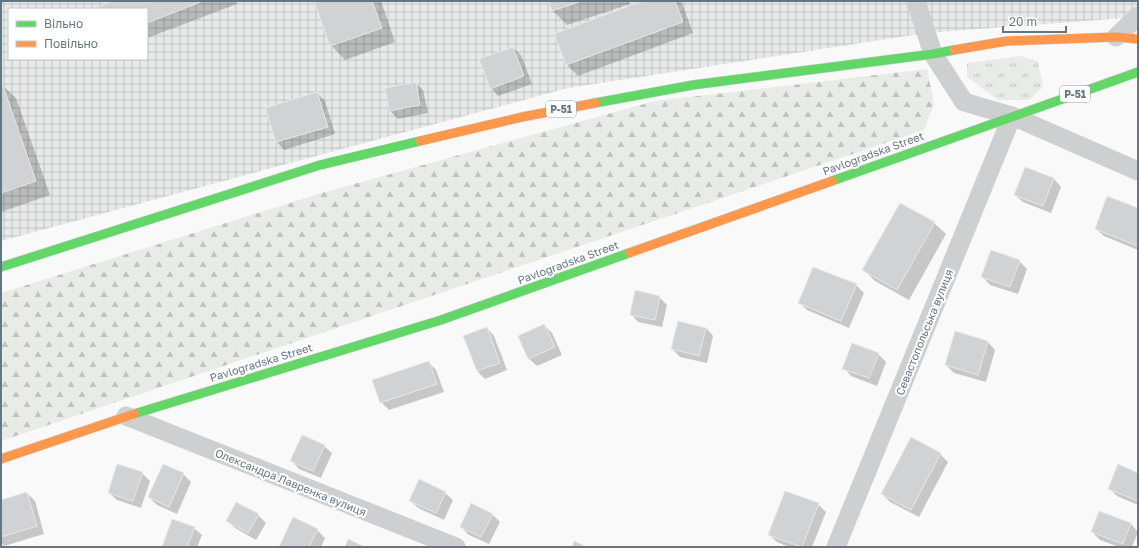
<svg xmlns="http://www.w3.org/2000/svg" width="1139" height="548" font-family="'Golos Text',sans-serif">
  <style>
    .industrial { fill: url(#industrial-grid); fill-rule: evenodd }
    .grass { fill: url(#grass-tufts) }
    .forest { fill: url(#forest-firs) }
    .shadow { fill: #0003 }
    .building { fill: #d0d2d3; stroke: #e8e8e8 }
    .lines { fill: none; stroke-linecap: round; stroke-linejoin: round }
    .fast-casing { stroke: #d5d6d7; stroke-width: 10 }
    .slow-casing { stroke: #d5d6d7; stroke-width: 10 }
    .street { stroke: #cecfd0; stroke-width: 19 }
    .fast { stroke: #63d668; stroke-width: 9 }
    .slow { stroke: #ff974d; stroke-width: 9 }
    .labels { text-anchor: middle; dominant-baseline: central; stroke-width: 4; stroke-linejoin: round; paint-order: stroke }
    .shield { fill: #fff; stroke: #939fa8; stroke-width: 1 }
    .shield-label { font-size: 10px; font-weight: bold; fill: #657683 }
    .street-label { font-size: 11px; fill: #657683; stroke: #fff }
  </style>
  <defs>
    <pattern id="industrial-grid" width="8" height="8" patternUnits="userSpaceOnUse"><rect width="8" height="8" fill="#e8e9e9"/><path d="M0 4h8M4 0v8" fill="none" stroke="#c0c1c2"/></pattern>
    <pattern id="grass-tufts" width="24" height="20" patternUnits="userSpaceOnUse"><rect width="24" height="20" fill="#e8ebe6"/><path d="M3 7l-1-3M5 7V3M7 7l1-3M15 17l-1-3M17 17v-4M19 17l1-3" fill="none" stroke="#c0c3c0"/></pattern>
    <pattern id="forest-firs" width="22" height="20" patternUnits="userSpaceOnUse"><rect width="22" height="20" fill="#e8ebe6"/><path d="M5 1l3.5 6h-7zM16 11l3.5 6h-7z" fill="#c0c3c0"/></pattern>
  </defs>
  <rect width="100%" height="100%" fill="#f9f9f9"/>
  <path class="industrial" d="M1,1H1138V16L1137,17L926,33L568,88L1,241ZM9,9H147V59H9Z"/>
  <path class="grass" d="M1020,56L1038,61L1043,87L1029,100H998L967,77V63Z"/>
  <path class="forest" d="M927,69L934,103L924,130L1,441V293L325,192L655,101Z"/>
  <g class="shadow">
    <path d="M116,1H236L237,4L147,38V9H95Z"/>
    <path d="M315,1H381L395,42L345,60L331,45Z"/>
    <path d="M549,1H629L630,4L567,25L553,11Z"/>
    <path d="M645,1H680L682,3L693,33L578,76L567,65L555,35Z"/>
    <path d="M513,48L521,55L532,84L498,96L491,88Z"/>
    <path d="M415,83L423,90L428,113L398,119L390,111L386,88Z"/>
    <path d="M1,84L16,98L50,195L1,212Z"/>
    <path d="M317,93L325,101L335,134L284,150L277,142Z"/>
    <path d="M1054,179L1061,187L1051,213L1023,202L1015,195Z"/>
    <path d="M1138,209V250L1104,236L1096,229Z"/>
    <path d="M934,223L946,234L909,300L875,281L864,270Z"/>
    <path d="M1019,261L1027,269L1018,294L990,285L983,277Z"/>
    <path d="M856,285L864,293L849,328L807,310L799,302Z"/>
    <path d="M659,297L667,305L662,327L638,322L631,314Z"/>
    <path d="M544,325L552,333L562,355L537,366L529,359Z"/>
    <path d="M487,328L494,336L507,370L485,379L477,371L465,336Z"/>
    <path d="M706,328L713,336L707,363L680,357L672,349Z"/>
    <path d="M988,342L995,350L986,382L954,373L946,365Z"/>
    <path d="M878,354L886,362L877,386L851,376L844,368Z"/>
    <path d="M428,362L436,370L444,392L389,410L381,402Z"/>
    <path d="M324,446L332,453L321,478L299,469L292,461Z"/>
    <path d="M940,454L948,462L919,517L890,502L882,494Z"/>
    <path d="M142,473L150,481L141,508L117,500L109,493Z"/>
    <path d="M183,474L191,482L177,514L157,505L149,497Z"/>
    <path d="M1138,474V505L1117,496L1109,488Z"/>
    <path d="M27,493L35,501L44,534L4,546L1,543V501Z"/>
    <path d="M445,493L453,500L444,520L418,508L410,500Z"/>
    <path d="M818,504L826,512L812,547H789L777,542L770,535Z"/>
    <path d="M1100,512L1131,524L1138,532L1132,547H1119L1100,540L1092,532Z"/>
    <path d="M492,514L500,522L489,544L469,535L461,527Z"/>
    <path d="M258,515L266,523L256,540L235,528L227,521Z"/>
    <path d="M194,528L202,535L197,547H163Z"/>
    <path d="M317,530L325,538L321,547H280Z"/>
  </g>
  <g class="building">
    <path d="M113,1H203L147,23V9H92Z"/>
    <path d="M314,1H372L382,28L330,46Z"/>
    <path d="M548,1H582L552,11Z"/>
    <path d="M642,1H675L683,22L566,65L554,34Z"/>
    <path d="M513,47L524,76L490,89L479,59Z"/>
    <path d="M416,82L420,105L389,111L385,88Z"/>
    <path d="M1,83H2L36,181L1,193Z"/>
    <path d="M317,92L328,127L276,142L265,108Z"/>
    <path d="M1025,167L1054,178L1043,206L1014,195Z"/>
    <path d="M1107,196L1138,208V246L1095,229Z"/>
    <path d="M900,203L935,222L897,290L862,270Z"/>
    <path d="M991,250L1020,260L1010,287L981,277Z"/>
    <path d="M813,267L857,284L841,321L798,303Z"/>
    <path d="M635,290L660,296L655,320L630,315Z"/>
    <path d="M678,321L706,328L699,356L671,349Z"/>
    <path d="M544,324L555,347L528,359L518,336Z"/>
    <path d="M487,327L500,363L477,371L463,336Z"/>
    <path d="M955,331L988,341L978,375L945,365Z"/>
    <path d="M852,343L879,353L869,378L842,369Z"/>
    <path d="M429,361L437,384L380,403L372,380Z"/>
    <path d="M302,435L325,445L313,471L290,461Z"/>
    <path d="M911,437L941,453L911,510L881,494Z"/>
    <path d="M117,464L143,472L133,501L108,493Z"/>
    <path d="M163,464L184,473L169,507L148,497Z"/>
    <path d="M1118,464L1138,473V501L1108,489Z"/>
    <path d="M419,479L446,492L436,513L409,501Z"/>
    <path d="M785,491L819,503L802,547L768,535Z"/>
    <path d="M27,492L37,526L1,537V500Z"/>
    <path d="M236,502L259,514L248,533L226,521Z"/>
    <path d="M471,503L493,514L481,537L460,527Z"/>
    <path d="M1099,511L1131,523L1123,544L1091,532Z"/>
    <path d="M293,517L318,529L309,547H279Z"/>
    <path d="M172,519L195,527L187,547H162Z"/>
    <path d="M348,539L365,547H345Z"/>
    <path d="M574,541L587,547H572Z"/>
  </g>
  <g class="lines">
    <defs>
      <g id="fast">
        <path d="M595,103L693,85L933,54L954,50"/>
        <path d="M832,181L1138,72"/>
        <path d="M1,267L320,165L420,141"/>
        <path d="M134,414L441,320L629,253"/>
      </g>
      <g id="slow">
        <path d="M954,50L1007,41L1116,37L1138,39"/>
        <path d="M420,141L522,117L595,103"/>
        <path d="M629,253L832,181"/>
        <path d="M1,459L134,414"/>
      </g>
    </defs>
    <use href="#fast" class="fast-casing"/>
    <use href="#slow" class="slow-casing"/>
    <g class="street">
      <path d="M916,1L933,54L964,102L1012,116L1138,171"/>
      <path d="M1116,37L1138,16"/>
      <path d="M126,416L456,547"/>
      <path d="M836,547L1012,116"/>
    </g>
    <use href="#fast" class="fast"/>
    <use href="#slow" class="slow"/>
  </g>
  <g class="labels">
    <g class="shield">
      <rect x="1060" y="86" width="30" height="16" rx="3"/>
      <rect x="546" y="101" width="30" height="16" rx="3"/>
    </g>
    <g class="shield-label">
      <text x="1075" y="94">Р-51</text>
      <text x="561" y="109">Р-51</text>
    </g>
    <g class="street-label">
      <text transform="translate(873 153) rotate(-20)">Pavlogradska Street</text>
      <text transform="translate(568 262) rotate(-20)">Pavlogradska Street</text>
      <text transform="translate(924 332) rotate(-68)">Севастопольська вулиця</text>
      <text transform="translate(261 362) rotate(-17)">Pavlogradska Street</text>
      <text transform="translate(291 482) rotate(22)">Олександра Лавренка вулиця</text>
    </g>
  </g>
  <rect width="1139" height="548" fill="none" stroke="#657683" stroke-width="4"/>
  <rect x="8" y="8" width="140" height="52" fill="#ffffff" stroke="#c1c8cd"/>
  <rect x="16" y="21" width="20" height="6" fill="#63d668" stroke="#c1c8cd"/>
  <text x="44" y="28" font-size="12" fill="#657683">Вільно</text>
  <rect x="16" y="41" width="20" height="6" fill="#ff974d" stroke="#c1c8cd"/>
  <text x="44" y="48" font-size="12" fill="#657683">Повільно</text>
  <path d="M1003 26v6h63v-6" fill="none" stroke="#657683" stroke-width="2"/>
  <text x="1009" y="26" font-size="12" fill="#657683" stroke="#ffffff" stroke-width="3" paint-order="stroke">20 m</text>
</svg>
